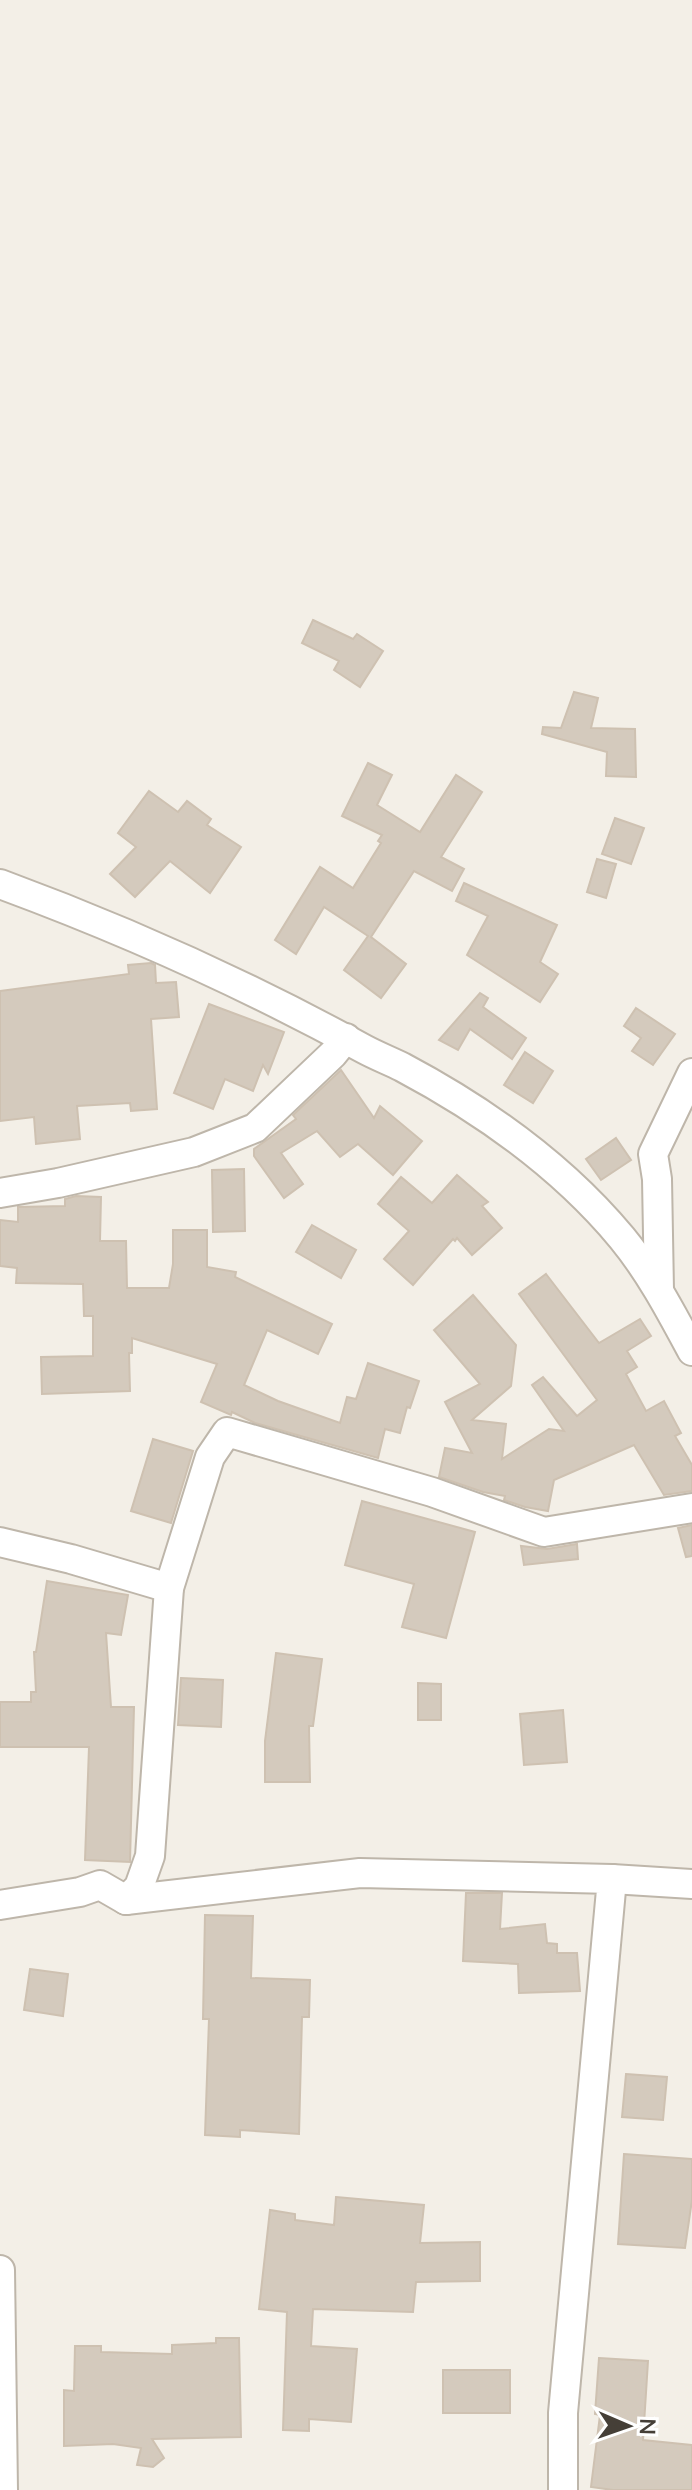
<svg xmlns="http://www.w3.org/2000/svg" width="692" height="2490" font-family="Mulish,sans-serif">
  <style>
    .building { fill: #d4cabd; stroke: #cec1b1; stroke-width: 2 }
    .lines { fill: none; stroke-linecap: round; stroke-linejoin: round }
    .minor-casing { stroke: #beb6aa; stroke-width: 32 }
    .minor { stroke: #fff; stroke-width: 28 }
  </style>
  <rect width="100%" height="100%" fill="#f3efe7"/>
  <g class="building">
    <path d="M313,620L353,639L357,634L383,651L360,687L334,670L339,661L302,643Z"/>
    <path d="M574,692L598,698L591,728L635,729L636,777L606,776L607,752L542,734L543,727L561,728Z"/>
    <path d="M368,763L392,775L377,805L420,832L456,775L482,792L441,857L464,869L452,891L414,871L371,937L406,964L381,998L344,970L368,936L324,907L296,954L275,940L320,867L353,888L381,843L378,841L382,835L342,816Z"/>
    <path d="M149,791L178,812L187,801L211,819L207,825L241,847L210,893L170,861L135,897L110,874L136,847L118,833Z"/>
    <path d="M615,818L644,828L631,864L602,854Z"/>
    <path d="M597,859L616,864L606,898L587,892Z"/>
    <path d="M464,883L557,925L540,962L558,974L540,1002L467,955L488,916L456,901Z"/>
    <path d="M151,963L155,965L156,983L176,982L179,1017L151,1019L157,1109L131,1111L130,1103L77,1106L80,1139L36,1144L34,1117L0,1121V991L129,974L128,965Z"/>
    <path d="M480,993L488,998L483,1007L526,1038L512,1059L470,1029L458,1050L439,1040Z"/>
    <path d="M209,1004L284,1032L268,1074L263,1065L253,1091L225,1079L213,1109L174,1093Z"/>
    <path d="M636,1008L675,1034L653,1065L632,1051L641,1038L624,1026Z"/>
    <path d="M525,1052L553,1071L533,1103L504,1085Z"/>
    <path d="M341,1070L374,1118L380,1106L422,1141L393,1175L358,1144L340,1157L317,1131L281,1153L303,1184L284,1198L254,1156V1149L296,1119L293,1115Z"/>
    <path d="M616,1138L631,1160L601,1180L586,1159Z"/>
    <path d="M244,1169L245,1231L213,1232L212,1170Z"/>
    <path d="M457,1175L488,1202L482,1206L502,1228L472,1255L457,1238L455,1241L453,1239L413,1285L384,1259L409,1231L378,1204L401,1177L432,1203Z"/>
    <path d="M76,1196L101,1197L100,1241H126L127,1288H169L173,1264V1230H207V1267L236,1272L235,1277L332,1324L318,1354L267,1330L244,1385L278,1401L340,1423L347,1397L356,1399L368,1363L419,1381L410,1408L407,1407L400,1433L385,1429L378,1458L255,1423L232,1412L231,1415L201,1402L217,1364L132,1338V1353H129L130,1391L42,1394L41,1357L93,1356V1316H84L83,1284L16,1283L17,1268L0,1266V1220L18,1222V1207L65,1206V1199Z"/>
    <path d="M312,1225L356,1250L341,1278L296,1252Z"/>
    <path d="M546,1274L599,1343L640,1319L651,1336L627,1351L637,1367L626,1374L646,1411L664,1401L681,1433L675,1436L692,1465V1491L664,1495L634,1445L554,1480L548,1511L525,1507L504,1500L505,1496L483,1492L439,1477L445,1448L472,1453L445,1402L480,1384L434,1330L473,1295L516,1345L511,1386L472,1420L506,1424L502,1459L549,1429L564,1431L532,1385L543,1377L577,1416L597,1400L519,1294Z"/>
    <path d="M153,1439L193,1451L171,1523L131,1511Z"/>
    <path d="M362,1501L475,1532L446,1638L402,1627L414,1584L345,1565Z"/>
    <path d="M692,1525V1556L686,1557L678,1528Z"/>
    <path d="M577,1544L578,1559L524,1565L521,1546L547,1549Z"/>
    <path d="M47,1581L128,1595L121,1635L106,1633L111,1707H134L130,1862L85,1860L89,1747H0V1702H31V1692H36L34,1652H36Z"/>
    <path d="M276,1653L322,1659L313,1726H309L310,1782H265V1741Z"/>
    <path d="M181,1678L223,1680L221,1727L178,1725Z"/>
    <path d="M418,1683L441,1684V1720H418Z"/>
    <path d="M563,1710L567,1762L524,1765L520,1714Z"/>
    <path d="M466,1893H502L500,1929L545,1924L547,1943L557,1944V1953H577L580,1991L519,1993L518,1964L463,1961Z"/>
    <path d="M205,1915L253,1916L251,1978L310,1980L309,2017H302L299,2134L240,2130V2137L205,2135L209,2019H203Z"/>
    <path d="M30,1969L68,1974L63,2016L24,2010Z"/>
    <path d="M626,2074L667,2077L663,2120L622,2117Z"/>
    <path d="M624,2154L692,2159V2200L685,2248L618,2244Z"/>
    <path d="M336,2197L424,2205L420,2243L480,2242V2281L416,2282L413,2312L313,2309L311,2346L357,2349L351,2422L309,2419V2431L283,2430L287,2312L259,2309L270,2210L295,2214V2220L334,2225Z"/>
    <path d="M216,2338H239L241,2437L152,2439L164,2458L153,2467L137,2465L141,2448L113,2444L64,2446V2390L74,2391L75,2346H101V2352L172,2354V2345L216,2343Z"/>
    <path d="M599,2358L648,2361L643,2440L692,2445V2490H613L591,2487L600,2415L595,2414Z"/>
    <rect x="443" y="2370" width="67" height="43"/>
  </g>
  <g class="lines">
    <defs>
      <g id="minor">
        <path d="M0,884C125,930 247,985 364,1049C377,1056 390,1061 402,1067C483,1110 563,1167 622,1238C650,1272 671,1312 692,1351"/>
        <path d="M0,1193L58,1183L194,1152L255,1128L333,1054L346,1038"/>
        <path d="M659,1290L657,1179L653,1154L692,1073"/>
        <path d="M0,1542L71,1559L169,1588"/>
        <path d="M612,1879L692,1884"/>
        <path d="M126,1900L139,1887L150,1856L169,1588L210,1457L227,1432L432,1492L544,1532L692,1508"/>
        <path d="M0,1905L80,1892L100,1885L126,1900L360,1873L612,1879L563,2413V2490"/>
        <path d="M0,2270L3,2490"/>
      </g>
    </defs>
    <use href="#minor" class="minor-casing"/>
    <use href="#minor" class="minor"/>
  </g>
  <g transform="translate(628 2426) rotate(92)" stroke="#ffffff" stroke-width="6" paint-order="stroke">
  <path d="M0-6L14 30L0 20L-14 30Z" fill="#453f37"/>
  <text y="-12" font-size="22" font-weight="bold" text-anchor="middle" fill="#453f37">N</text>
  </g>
</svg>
